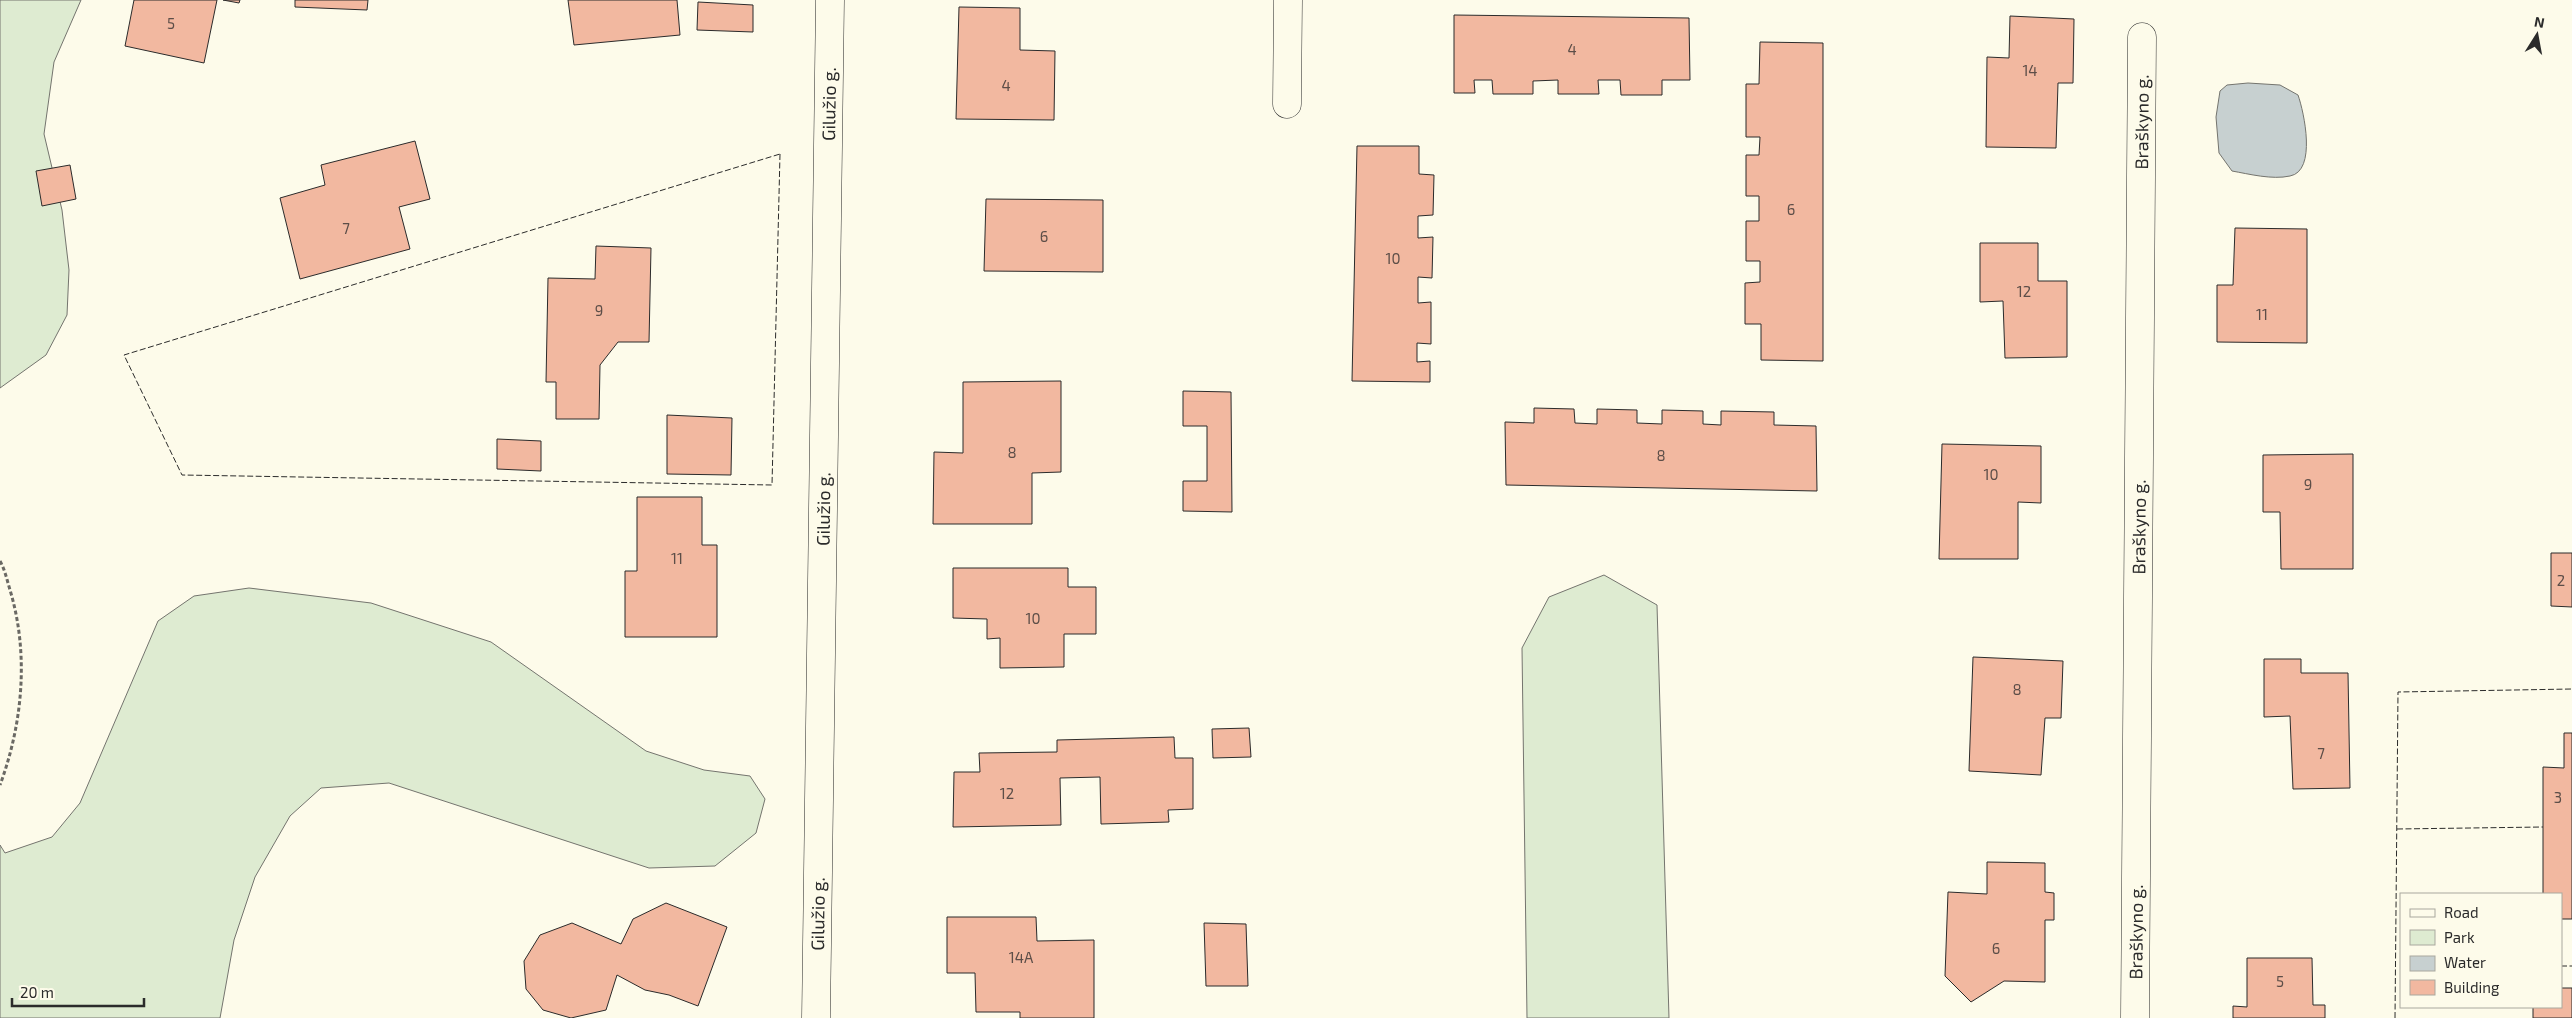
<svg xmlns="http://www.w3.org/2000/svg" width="2572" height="1018" font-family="'Exo 2',sans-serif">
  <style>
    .green { fill: #deebd1; stroke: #74746e }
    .water { fill: #c7d0d0; stroke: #74746e }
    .building { fill: #f2b8a0; stroke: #2b2b2b }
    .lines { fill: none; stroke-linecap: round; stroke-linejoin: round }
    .street-casing { stroke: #2b2b2b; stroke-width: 29 }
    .path { stroke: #6a6964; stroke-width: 3; stroke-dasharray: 4 2.5; stroke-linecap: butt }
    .street { stroke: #fdfbea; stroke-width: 28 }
    .fence { stroke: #2b2b2b; stroke-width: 1; stroke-dasharray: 6 2.5; stroke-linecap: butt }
    .labels { text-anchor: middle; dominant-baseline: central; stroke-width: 4; stroke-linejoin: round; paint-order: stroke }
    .number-label { font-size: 15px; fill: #5d4e48 }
    .street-label { font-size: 18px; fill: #2b2b2b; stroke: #fdfbea }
  </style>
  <rect width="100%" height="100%" fill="#fdfbea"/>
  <g class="green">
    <path d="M0,0H81L54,62L44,134L62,210L69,270L67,315L46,355L0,388Z"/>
    <path d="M1604,575L1657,605L1669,1018H1527L1522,648L1549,597Z"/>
    <path d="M249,588L371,603L491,642L646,751L704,770L750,776L765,799L756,833L715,866L649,868L389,783L321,788L290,816L255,877L234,940L220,1018H0V845L5,853L52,837L80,803L158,621L194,596Z"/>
  </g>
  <path class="water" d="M2248,83L2280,85L2298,95C2304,112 2317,171 2290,176C2272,180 2249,174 2232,171L2219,153L2216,117L2220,91L2227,85Z"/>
  <g class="building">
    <path d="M134,0H217L204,63L125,46Z"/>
    <path d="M223,0H240L239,3Z"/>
    <path d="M295,0H368L367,10L295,7Z"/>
    <path d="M568,0H677L680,35L574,45Z"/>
    <path d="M698,2L753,5V32L697,30Z"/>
    <path d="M959,7L1020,8V50L1055,51L1054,120L956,119Z"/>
    <path d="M1454,15L1689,18L1690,80H1662V95H1621L1620,80H1598L1599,94H1558V80L1533,81V94H1493L1492,80H1474L1475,93H1454Z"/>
    <path d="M2010,16L2074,19L2073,83H2058L2056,148L1986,147L1987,57L2009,58Z"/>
    <path d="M1760,42L1823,43V361L1761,360V324H1745V283L1760,282V261H1746V221H1759V196H1746V155H1759L1760,137H1746V84H1759Z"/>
    <path d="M415,141L430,199L399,207L410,249L300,279L280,198L325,185L321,165Z"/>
    <path d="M1357,146H1419V174L1434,175L1433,215L1418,216V238L1433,237L1432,278L1418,277V303L1431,302V344L1417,343V362L1430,361V382L1352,381Z"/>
    <path d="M70,165L76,199L42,206L36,171Z"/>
    <path d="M986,199L1103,200V272L984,271Z"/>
    <path d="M2235,228L2307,229V343L2217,342V285H2233Z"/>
    <path d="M1980,243H2038V281H2067V357L2005,358L2003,301L1980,302Z"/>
    <path d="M596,246L651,248L649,342H618L600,365L599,419H556V382H546L548,278L595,279Z"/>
    <path d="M1061,381V472L1032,473V524H933L934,452L963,453V382Z"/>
    <path d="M1183,391L1231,392L1232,512L1183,511V481H1207V426H1183Z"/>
    <path d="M1534,408L1574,409L1575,423L1597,424V409L1637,410V423L1662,424V410L1703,411V424L1721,425V411L1774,412V425L1816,426L1817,491L1506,485L1505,422L1534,423Z"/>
    <path d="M667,415L732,418L731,475L667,474Z"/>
    <path d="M497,439L541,441V471L497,469Z"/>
    <path d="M1942,444L2041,446V503L2018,502V559H1939Z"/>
    <path d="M2353,454V569H2281L2280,512H2263V455Z"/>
    <path d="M637,497H702V545H717V637H625V571H637Z"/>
    <path d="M2551,553H2572V607L2551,606Z"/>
    <path d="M953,568H1068V587H1096V634H1064V667L1000,668V638L987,639V619L953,618Z"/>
    <path d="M1973,657L2063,661L2061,718H2045L2041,775L1969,771Z"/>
    <path d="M2264,659H2301V673H2348L2350,788L2293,789L2290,716L2264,717Z"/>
    <path d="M1249,728L1251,757L1213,758L1212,729Z"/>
    <path d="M2564,733H2572V919H2561V894H2543V767L2564,768Z"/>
    <path d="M1174,737L1175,758H1193V809L1168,810L1169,822L1101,824L1100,777L1060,778L1061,825L953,827L954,772H980L979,753L1057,752V740Z"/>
    <path d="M1987,862L2045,863V892L2054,893V920H2045V982L2004,981L1971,1002L1945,976L1948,892L1987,894Z"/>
    <path d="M666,903L727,927L698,1006L669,995L645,990L617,975L606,1010L571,1018L543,1010L526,989L524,961L540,935L572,923L621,944L633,919Z"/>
    <path d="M947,917H1036L1037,941L1094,940V1018H1020V1012H976L975,973H947Z"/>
    <path d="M1204,923L1246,924L1248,986H1206Z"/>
    <path d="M2247,958H2312L2313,1005H2325V1018H2233V1006L2247,1007Z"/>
    <path d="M2561,988H2572V1018H2533V1007H2561Z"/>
  </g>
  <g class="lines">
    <defs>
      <g id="street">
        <path d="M1287,104L1288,0"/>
        <path id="s1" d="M816,1018L830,0"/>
        <path id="s2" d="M2135,1018L2142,37"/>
      </g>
    </defs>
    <use href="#street" class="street-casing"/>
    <path class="path" d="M0,561C5,570 7,580 10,590C29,653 23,723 0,785"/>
    <use href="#street" class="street"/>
    <g class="fence">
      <path d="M780,154L772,485L182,475L124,355Z"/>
      <path d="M2397,829L2543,827"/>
      <path d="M2561,966H2572"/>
      <path d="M2395,1018L2398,692L2572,689"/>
    </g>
  </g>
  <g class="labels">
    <g class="number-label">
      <text x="171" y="23">5</text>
      <text x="1572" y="49">4</text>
      <text x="2030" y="70">14</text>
      <text x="1006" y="85">4</text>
      <text x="1791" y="209">6</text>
      <text x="346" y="228">7</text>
      <text x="1044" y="236">6</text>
      <text x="1393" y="258">10</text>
      <text x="2024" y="291">12</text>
      <text x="599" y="310">9</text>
      <text x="2262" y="314">11</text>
      <text x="1012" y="452">8</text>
      <text x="1661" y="455">8</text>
      <text x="1991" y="474">10</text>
      <text x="2308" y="484">9</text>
      <text x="677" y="558">11</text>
      <text x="2561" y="580">2</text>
      <text x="1033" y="618">10</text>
      <text x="2017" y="689">8</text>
      <text x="2321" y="753">7</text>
      <text x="1007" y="793">12</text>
      <text x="2558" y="797">3</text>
      <text x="1996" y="948">6</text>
      <text x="1021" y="957">14A</text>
      <text x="2280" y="981">5</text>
    </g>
    <g class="street-label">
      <text stroke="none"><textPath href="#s1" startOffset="914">Gilužio g.</textPath></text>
      <text stroke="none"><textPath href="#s2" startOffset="896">Braškyno g.</textPath></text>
      <text stroke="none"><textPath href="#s1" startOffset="509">Gilužio g.</textPath></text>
      <text stroke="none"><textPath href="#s2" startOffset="491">Braškyno g.</textPath></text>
      <text stroke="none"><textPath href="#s1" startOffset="104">Gilužio g.</textPath></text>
      <text stroke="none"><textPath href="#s2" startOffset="86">Braškyno g.</textPath></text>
    </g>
  </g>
  <rect x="2400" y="893" width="162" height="115" fill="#fdfbea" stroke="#a9a89e"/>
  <rect x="2410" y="909" width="25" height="8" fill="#fdfbea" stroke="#a9a89e"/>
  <text x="2444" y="918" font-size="15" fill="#2b2b2b">Road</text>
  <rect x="2410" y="930" width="25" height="15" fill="#deebd1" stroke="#a9a89e"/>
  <text x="2444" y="943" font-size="15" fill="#2b2b2b">Park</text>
  <rect x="2410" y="956" width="25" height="15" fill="#c7d0d0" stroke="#a9a89e"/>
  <text x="2444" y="968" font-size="15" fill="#2b2b2b">Water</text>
  <rect x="2410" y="980" width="25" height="15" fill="#f2b8a0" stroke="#a9a89e"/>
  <text x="2444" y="993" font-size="15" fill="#2b2b2b">Building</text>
  <g transform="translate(2537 35) rotate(11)" stroke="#fdfbea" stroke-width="4" paint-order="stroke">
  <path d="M0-4L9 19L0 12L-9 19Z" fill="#2b2b2b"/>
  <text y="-8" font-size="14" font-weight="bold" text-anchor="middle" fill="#2b2b2b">N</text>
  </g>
  <path d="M12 998v8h132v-8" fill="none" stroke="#2b2b2b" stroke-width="2.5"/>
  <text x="20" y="998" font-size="15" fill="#2b2b2b" stroke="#fdfbea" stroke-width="4" paint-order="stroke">20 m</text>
</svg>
